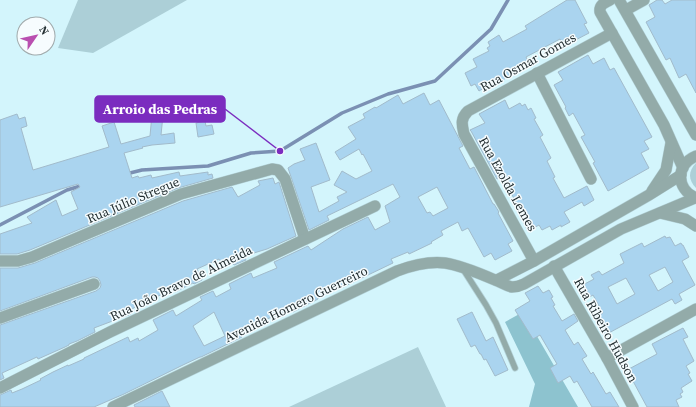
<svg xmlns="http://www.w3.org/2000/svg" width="696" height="407" font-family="'Source Serif 4',serif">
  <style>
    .green { fill: #accfd7 }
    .forest { fill: #8dc3cf }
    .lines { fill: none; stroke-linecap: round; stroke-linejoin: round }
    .stream { stroke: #7b90b3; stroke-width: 3.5 }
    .building { fill: #aad4ef; stroke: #a2bbcb; fill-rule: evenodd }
    .service-casing { stroke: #b3d1d7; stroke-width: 7 }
    .minor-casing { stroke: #b3d1d7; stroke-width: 12 }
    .tertiary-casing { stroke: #b3d1d7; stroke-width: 12 }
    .service { stroke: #93aba9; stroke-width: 5.5 }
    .minor { stroke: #93aba9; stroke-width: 11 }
    .tertiary { stroke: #93aba9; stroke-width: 11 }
    .labels { text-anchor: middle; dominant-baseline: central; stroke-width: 3; stroke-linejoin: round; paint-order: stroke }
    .street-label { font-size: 13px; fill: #222e31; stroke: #f6fcfe }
    .leader { fill: none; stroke: #7b2cbf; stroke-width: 1.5 }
    .callout-dot { fill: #7b2cbf; stroke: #f6fcfe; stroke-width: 1.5 }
    .callout { fill: #7b2cbf; stroke: #7b2cbf; stroke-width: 1.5 }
    .callout-label { font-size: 14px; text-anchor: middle; font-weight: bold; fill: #fff }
  </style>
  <rect width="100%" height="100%" fill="#d3f5fc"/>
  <g class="green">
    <path d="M78,0H187L93,53L58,48Z"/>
    <path d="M696,163V188C688,180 688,171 696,163Z"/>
    <path d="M418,347L446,407H289Z"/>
  </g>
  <path class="forest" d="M523,312L578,407H529L535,384L505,322Z"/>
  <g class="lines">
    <g class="stream">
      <path d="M126,174L142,170L208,166L251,153L280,151L342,113L388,94L435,81L491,29L508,0"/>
      <path d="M0,225L67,190L84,185"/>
    </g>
  </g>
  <g class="building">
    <path d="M567,0H575L587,23L584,24L589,33L564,46L560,39L526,57L530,65L488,88L487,86L479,91L475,84L471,86L465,73L477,67L473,59L489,51L487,48L490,46L488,42L499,35L503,42L527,29L525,26Z"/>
    <path d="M657,0H662L665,4L672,0H696V93L686,74L679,78L670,58L666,60L646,22L655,17L649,5Z"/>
    <path d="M588,55L593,64L604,58L610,70L614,68L652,137L644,141L649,149L641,153L649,168L608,191L593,163L595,162L581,137L585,135L573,113L569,116L565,108L566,107L554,85L563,80L558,72Z"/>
    <path d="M424,93L430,105L439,100L463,146L459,148L470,169L474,167L493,204H494L499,212L498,213L513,241L508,244L512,251L495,260L491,253L484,257L468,228L462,231L458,222L441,231L443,235L431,242L432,243L409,254L408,252L391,259L393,263L343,287V286L318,298V299L293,312L292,309L262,321L263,322L252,327L251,325L239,331L242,337L201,357H200L185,364L124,394L94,407H0V395L11,390L12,393L22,389L41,380L40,379L53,372L68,365V366L84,359V358L128,337L130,342L138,338L139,341L158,330L153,320L173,310L176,316L202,300L200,297L213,291L216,297L231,289L229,284L251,273L253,278L277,268L274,262L308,246L311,250L343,229L368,217L375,230L390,222L385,206L400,197L393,184L327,216L329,220L309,230L288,168L294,164L305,160L300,149L316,143L330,180L311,187L319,212L339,201L337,197L347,192L334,185L342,171L356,179L372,171L363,154L362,155L359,149L340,160L335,152L356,139L348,127L365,118L363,114L375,107L376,108L398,95L403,104ZM437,187L448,208L433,216L430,212L427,213L418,197ZM214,312L225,336L204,346L193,326Z"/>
    <path d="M505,100L509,109L520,103L522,106L525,104L528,110L531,108L536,118L534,119L543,135L540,137L551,158L547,161L555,177L553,178L564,198L587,186L594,200L584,206L582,202L564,212L570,222L561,227V225L552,230L550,226L542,230L539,225L528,231L519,214L521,212L510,191L501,177L497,179L471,131L470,130L485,123L479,114Z"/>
    <path d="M17,114L19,119L25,117L27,126L21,128L33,170L109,147L102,126L114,122L121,144L150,136L152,114L163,115L161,135L174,133L175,143L152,145L142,147L143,148L124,153L132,178L138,176L139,178L151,175L152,178L179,172L180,176L208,172V175L212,174L213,178L178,188L30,250L17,254H0V234L32,223L27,217L56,200L62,216L78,209L71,192L80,187L78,184L0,207V120Z"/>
    <path d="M205,121L206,126L212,125L214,134L198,137L196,123Z"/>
    <path d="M273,178L275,184L279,182L296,236L267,249L244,256L246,260L234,265L232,261L222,266L219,259L197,269L202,280L194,284L193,283L175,292L172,288L145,304L143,302L129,311L131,314L94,328L95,332L77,341L69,344V345L65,347L38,359L37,357L2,373L4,378L0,380V325L96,291L100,288L101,285L100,281L98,278L95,277H92L0,311V268H18L35,263L183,201L232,187L238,197L260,185L258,181Z"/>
    <path d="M665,236L666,238L670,237L675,246L681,243L682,245H683L689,257L682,261L695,285L679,294L682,300L675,304L672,299L605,335L596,317L603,313L593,295L586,299L579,287L594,279L591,275L599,271L602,275L624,263L620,254L642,243L644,247ZM665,267L673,282L658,291L649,275ZM626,278L635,294L617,304L608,287Z"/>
    <path d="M538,286L543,293L549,290L553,297L551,298L555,305L553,306L562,321L574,314L578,321L565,330L574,345L578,342L587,356L582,359L591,374L593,372L606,394L610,392L619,407H592L577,381L574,383L570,376L558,383L550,368L557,364L540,335L533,339L515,310L530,301L525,293Z"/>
    <path d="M472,312L486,341L493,337L508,370L495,376L486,359L484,360L481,354H480L475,345L471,347L457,319Z"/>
    <path d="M683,328L688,337L683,339L694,361L686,366L690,373L688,374L692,381L681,388L683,392L680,394L682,397L676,400L679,407H647L627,370L657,354L652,344Z"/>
    <path d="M162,391L170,407H135L134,405Z"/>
  </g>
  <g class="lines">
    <defs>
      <path id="service" d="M463,269L486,305L496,323L515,368"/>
      <g id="minor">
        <path d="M610,0C604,3 599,5 600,12L664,125L683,168"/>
        <path d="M619,0L696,135"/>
        <path d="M626,10L644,0"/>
        <path d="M537,73L591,179"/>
        <path d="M652,191L666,170L671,143"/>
        <path d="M0,261H18L32,257L181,194L272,169L278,170L285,179L305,239"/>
        <path d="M534,261L464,134C462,125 460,119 468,111L612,33"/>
        <path d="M554,266L607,358L633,407"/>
        <path d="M497,280L534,261L649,195L681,175"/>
        <path d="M0,318L94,284"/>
        <path d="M607,358L696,309"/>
        <path d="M0,388L110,332L375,206"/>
        <path d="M113,407L397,271C413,265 428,261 445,263C460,265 481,274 495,280C501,282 506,286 512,287C516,287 520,286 524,284L621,229L695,198"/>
      </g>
      <g id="tertiary">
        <path d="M696,156C675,165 676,189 696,198"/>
        <path d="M660,213L685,219L696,226"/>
      </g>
    </defs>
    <use href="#service" class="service-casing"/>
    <use href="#minor" class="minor-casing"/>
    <use href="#tertiary" class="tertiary-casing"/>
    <use href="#service" class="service"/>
    <use href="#minor" class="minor"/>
    <use href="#tertiary" class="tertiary"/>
  </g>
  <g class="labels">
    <g class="street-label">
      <text transform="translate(528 62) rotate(-29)">Rua Osmar Gomes</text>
      <text transform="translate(508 184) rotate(61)">Rua Ezolda Lemes</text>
      <text transform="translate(133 200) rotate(-23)">Rua Júlio Stregue</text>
      <text transform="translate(181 283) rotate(-26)">Rua João Bravo de Almeida</text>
      <text transform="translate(296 304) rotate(-26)">Avenida Homero Guerreiro</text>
      <text transform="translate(606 330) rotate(61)">Rua Ribeiro Hudson</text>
    </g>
  </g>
  <path class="leader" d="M280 151L225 109"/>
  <circle class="callout-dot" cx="280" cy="151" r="4"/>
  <rect class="callout" x="95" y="96" width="130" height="26" rx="4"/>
  <g class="callout-label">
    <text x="160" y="114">Arroio das Pedras</text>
  </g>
  <g transform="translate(36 36) rotate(56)"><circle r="19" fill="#f6fcfe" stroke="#a1aaac"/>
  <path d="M0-3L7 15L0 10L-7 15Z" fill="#b94fb0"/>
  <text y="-6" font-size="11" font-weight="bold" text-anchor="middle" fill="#222e31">N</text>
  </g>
</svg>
